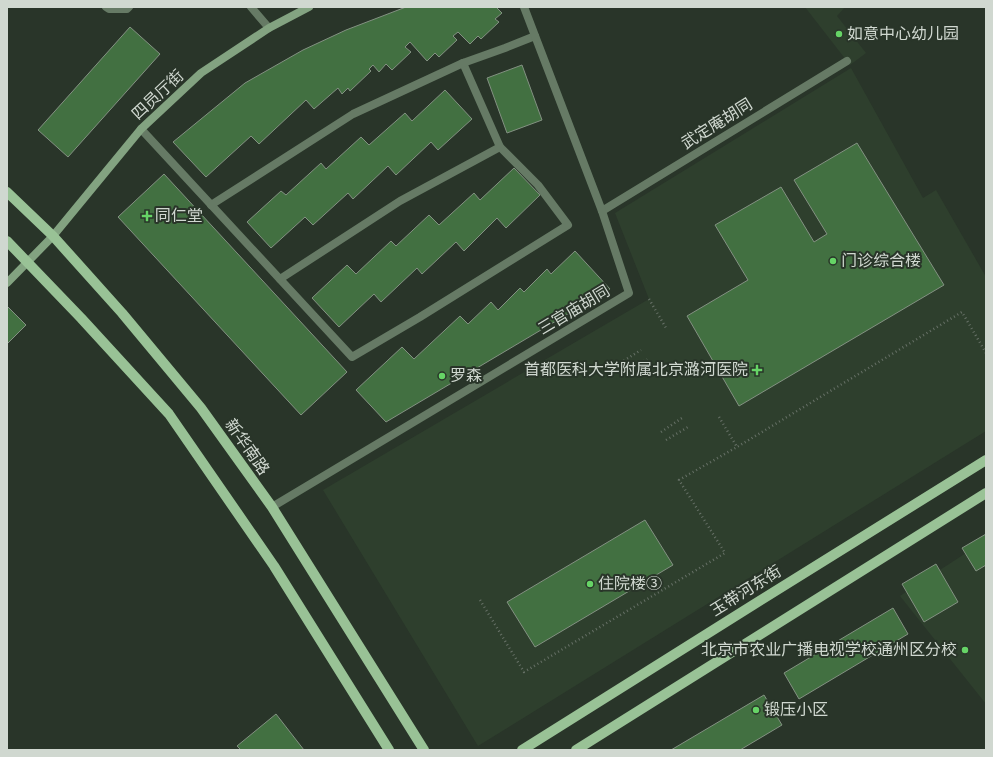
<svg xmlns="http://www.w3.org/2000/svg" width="993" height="757" font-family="'Alegreya Sans','Noto Sans SC',sans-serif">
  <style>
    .built { fill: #2e3f2d }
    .building { fill: #427041; stroke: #839182 }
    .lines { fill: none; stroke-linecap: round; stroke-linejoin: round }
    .path { stroke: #677167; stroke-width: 2.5; stroke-dasharray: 1 3; stroke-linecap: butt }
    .lane { stroke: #667a65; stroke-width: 8 }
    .street { stroke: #667a65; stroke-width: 8 }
    .secondary { stroke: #83a381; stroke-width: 8 }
    .primary { stroke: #99c296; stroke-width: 10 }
    .poi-dot { fill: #66d466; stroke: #293529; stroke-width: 1.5 }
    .labels { text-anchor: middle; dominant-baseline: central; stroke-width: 4; stroke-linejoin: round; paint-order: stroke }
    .poi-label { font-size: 16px; fill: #d0d8d0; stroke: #293529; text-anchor: start }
    .street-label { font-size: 16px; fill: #d0d8d0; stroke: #293529 }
  </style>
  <rect width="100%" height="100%" fill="#293529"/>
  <g class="built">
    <path d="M805,7H845L837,16L866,53L850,65Z"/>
    <path d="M851,68L923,198L936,190L986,277V431L478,746L323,490L649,299L615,213Z"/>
    <path d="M986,540V704L900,596Z"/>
  </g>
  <g class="building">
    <path d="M406,7H496L502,13L495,19L499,22L481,39L478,36L470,44L458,32L453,36L457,40L439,57L435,53L427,61L410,42L405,47L411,52L392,70L386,64L379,72L373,65L369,69L371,71L350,91L348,88L342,94L338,88L314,109L306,100L259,144L251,136L206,177L173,142L245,83L303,50L346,30Z"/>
    <path d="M130,27L160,54L68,157L38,130Z"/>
    <path d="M522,65L542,120L507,133L487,78Z"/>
    <path d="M445,90L472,119L438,150L431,142L396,175L388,166L353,199L348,193L313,225L305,217L271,248L247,222L281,191L286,195L321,163L326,169L361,137L369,145L405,113L412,121Z"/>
    <path d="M857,143L944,285L739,406L687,316L748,280L715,225L781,187L814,242L827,234L794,180Z"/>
    <path d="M514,168L540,195L506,228L497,218L464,251L456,242L422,274L417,268L381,302L374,294L339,327L312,298L347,265L356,274L391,241L396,246L429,215L439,225L474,193L480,200Z"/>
    <path d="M164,174L347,372L301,415L118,217Z"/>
    <path d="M575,251L610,289L386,422L356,390L402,347L414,359L460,316L468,324L491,302L498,310L520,288L524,292L547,269L551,274Z"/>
    <path d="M7,306L26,325L7,344Z"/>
    <path d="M645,520L673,565L535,647L507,602Z"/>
    <path d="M986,534V565L976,571L962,548Z"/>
    <path d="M936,564L958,602L924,622L902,584Z"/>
    <path d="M893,608L908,634L799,699L784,673Z"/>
    <path d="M764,695L782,725L740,750H671Z"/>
    <path d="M276,714L304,750H241L237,746Z"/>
  </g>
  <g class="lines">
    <g class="path">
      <path d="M649,299L666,328"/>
      <path d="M617,365L641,350"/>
      <path d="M623,374L647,359"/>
      <path d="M719,417L737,447L962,312L986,353"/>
      <path d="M661,432L682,418"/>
      <path d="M666,440L688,427"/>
      <path d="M480,600L524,672L725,553L679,480L737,447"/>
    </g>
    <path class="lane" d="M106,7L109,9H127L129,7"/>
    <g class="street">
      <path d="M251,7L269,28"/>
      <path d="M141,129L352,357L420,317L568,225L538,185L500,147L463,63"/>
      <path d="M211,205L353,114L463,63L505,48L535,36"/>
      <path d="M602,211L847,61"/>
      <path d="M280,279L400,201L500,147"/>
      <path d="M272,507L629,293L602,211L524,7"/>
    </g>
    <path class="secondary" d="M7,283L53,236L141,129L201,73L269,28L309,7"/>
    <g class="primary">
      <path d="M7,192L53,236L122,313L201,408L272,507L424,750"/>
      <path d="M7,241L81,318L169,414L274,566L389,750"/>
      <path d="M522,750L753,605L986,460"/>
      <path d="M576,750L986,493"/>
    </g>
  </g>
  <g class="poi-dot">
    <circle cx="839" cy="34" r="4"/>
    <path d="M145 210h4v4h4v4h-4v4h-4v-4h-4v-4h4z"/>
    <circle cx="833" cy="261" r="4"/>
    <path d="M755 364h4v4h4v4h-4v4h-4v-4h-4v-4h4z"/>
    <circle cx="442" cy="376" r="4"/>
    <circle cx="590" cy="584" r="4"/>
    <circle cx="965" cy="650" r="4"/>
    <circle cx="756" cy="710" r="4"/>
  </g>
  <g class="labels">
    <g class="poi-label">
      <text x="847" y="34">如意中心幼儿园</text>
      <text x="155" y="216">同仁堂</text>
      <text x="841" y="261">门诊综合楼</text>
      <text x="748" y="370" text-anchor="end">首都医科大学附属北京潞河医院</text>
      <text x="450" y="376">罗森</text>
      <text x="598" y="584">住院楼③</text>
      <text x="957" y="650" text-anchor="end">北京市农业广播电视学校通州区分校</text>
      <text x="764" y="710">锻压小区</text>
    </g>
    <g class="street-label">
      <text transform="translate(158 95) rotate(-43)">四员厅街</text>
      <text transform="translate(717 124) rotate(-32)">武定庵胡同</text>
      <text transform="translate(574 310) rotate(-31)">三官庙胡同</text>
      <text transform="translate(247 447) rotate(55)">新华南路</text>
      <text transform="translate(746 591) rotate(-32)">玉带河东街</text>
    </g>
  </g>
  <rect width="993" height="757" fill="none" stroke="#d0d8d0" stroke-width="16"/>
</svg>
